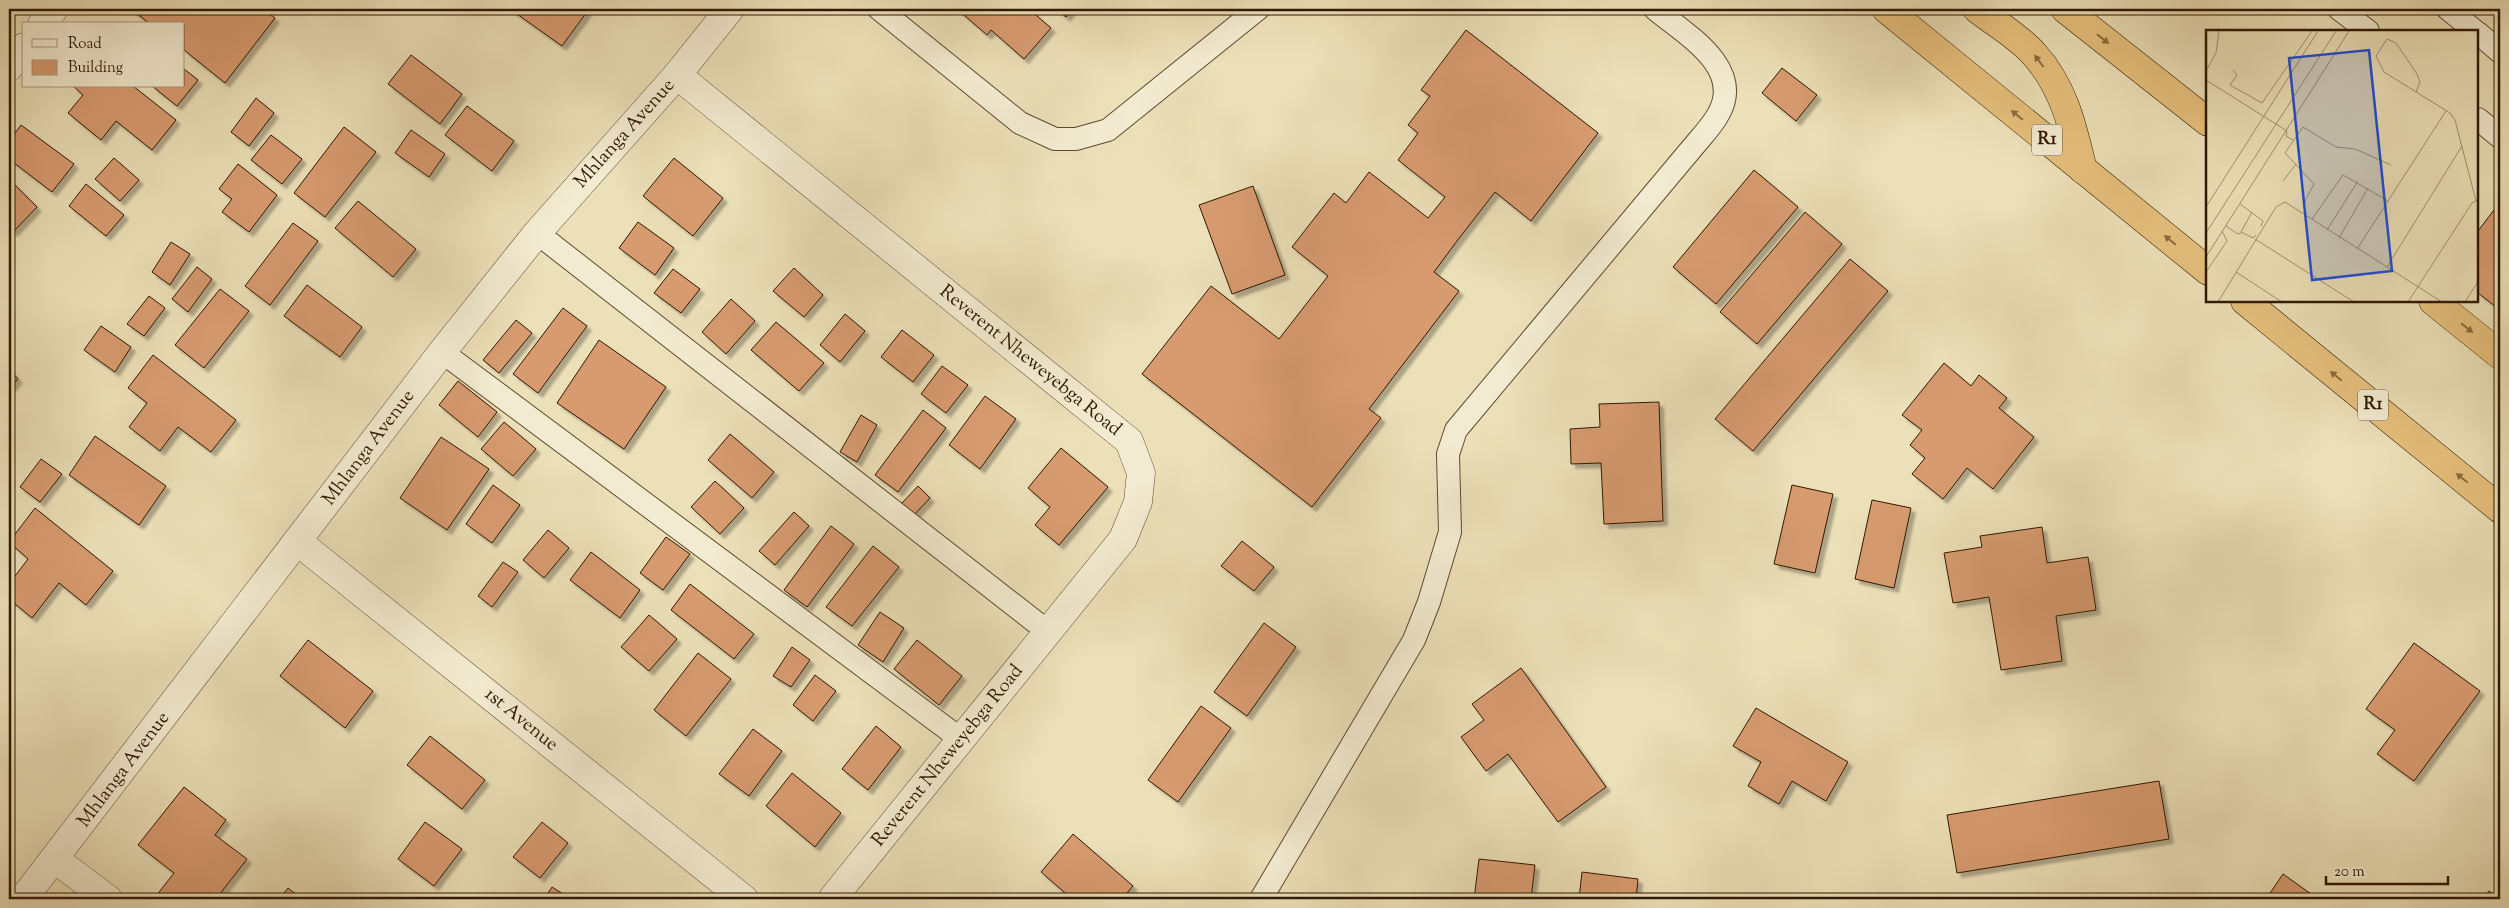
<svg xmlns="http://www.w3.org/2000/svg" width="2509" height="908" font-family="'Sorts Mill Goudy',serif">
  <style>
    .building { fill: #d89b6f; stroke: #2f1801; filter: url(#shadow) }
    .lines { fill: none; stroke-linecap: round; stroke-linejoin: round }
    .service-casing { stroke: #5e4a2f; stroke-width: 24 }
    .minor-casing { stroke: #5e4a2f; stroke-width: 29 }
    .trunk-casing { stroke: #2f1801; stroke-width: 29 }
    .service { stroke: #f3ebd1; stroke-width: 22 }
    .minor { stroke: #f3ebd1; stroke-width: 28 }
    .trunk { stroke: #e6c07c; stroke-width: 28 }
    .oneway { fill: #8a6c3e }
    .labels { text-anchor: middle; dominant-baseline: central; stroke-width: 4; stroke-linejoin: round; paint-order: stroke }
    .shield { fill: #f3ebd1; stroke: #6a573f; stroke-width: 1 }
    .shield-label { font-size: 18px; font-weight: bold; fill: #2f1801 }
    .street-label { font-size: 19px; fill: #2f1801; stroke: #f3ebd1 }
    .inset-road { fill: none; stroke: #a0906f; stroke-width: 1 }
    .view { fill: #1d4ed8; fill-opacity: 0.15; stroke: #1d4ed8; stroke-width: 2.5 }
    .inset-edge { fill: none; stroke: #2f1801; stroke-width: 2.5 }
  </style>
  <defs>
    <filter id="shadow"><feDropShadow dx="4.5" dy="4.5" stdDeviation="1" flood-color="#0004"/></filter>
  </defs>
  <rect width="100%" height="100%" fill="#ece0b8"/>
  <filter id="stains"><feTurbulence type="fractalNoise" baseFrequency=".004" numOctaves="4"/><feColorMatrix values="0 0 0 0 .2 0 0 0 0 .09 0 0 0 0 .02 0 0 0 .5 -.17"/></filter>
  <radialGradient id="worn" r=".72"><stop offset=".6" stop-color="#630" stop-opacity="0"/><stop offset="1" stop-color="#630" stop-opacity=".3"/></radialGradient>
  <g class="building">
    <path d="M131,9H263L275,18L225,83L184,50V24H150Z"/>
    <path d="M510,9H589L562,46Z"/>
    <path d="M957,9H1029L1051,28L1024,59L991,30L987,35Z"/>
    <path d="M1056,9H1072L1066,17Z"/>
    <path d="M1466,30L1598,133L1531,221L1495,192L1457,241L1434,272L1459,291L1369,409L1381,418L1312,507L1142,374L1211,286L1279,339L1328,276L1292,247L1334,193L1346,203L1369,172L1428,218L1445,197L1398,160L1418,133L1408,125L1430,96L1421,90Z"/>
    <path d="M411,55L462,94L440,124L388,84Z"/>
    <path d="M1782,68L1817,95L1796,121L1762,93Z"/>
    <path d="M184,69L198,80L177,106L152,86H184Z"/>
    <path d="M73,86H133L176,120L152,150L116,121L101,140L68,113L83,95Z"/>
    <path d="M256,98L274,113L249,146L231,132Z"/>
    <path d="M467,106L514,141L492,171L445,135Z"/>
    <path d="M21,125L74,164L52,192L9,159V141Z"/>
    <path d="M344,127L376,152L325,217L294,193Z"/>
    <path d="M411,130L445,154L429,177L395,153Z"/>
    <path d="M271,135L302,159L282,184L251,160Z"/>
    <path d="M114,158L139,180L120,201L95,179Z"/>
    <path d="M674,158L723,198L693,236L643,196Z"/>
    <path d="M238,164L277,195L249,232L222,212L232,199L219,189Z"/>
    <path d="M1754,170L1798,207L1716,304L1673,267Z"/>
    <path d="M9,179L37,207L13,232L9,229Z"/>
    <path d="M86,184L124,215L106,236L69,206Z"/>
    <path d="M1253,186L1285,275L1232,294L1199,205Z"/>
    <path d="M358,201L416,249L393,277L335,228Z"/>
    <path d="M2500,202V310L2478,293V231Z"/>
    <path d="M1805,212L1842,244L1757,344L1720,312Z"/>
    <path d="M638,222L674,248L655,275L619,248Z"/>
    <path d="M293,223L318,241L270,305L245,286Z"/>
    <path d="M171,242L190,254L170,285L152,272Z"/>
    <path d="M1850,259L1888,291L1753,451L1715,419Z"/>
    <path d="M197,267L212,279L188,312L172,299Z"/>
    <path d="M794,268L823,295L804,317L773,291Z"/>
    <path d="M673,269L700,289L681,313L654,293Z"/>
    <path d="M307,285L362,327L340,357L284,316Z"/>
    <path d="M220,289L249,311L204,368L175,345Z"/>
    <path d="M149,296L165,308L144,336L127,324Z"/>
    <path d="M731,299L755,321L726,354L702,332Z"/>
    <path d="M563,308L587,326L538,393L513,374Z"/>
    <path d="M845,314L865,331L840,362L820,345Z"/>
    <path d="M516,320L532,333L499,373L483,360Z"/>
    <path d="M776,322L824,363L799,391L751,350Z"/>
    <path d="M101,326L131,347L115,372L84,350Z"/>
    <path d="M902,330L934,355L913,382L881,357Z"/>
    <path d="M599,340L666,387L624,449L557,403Z"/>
    <path d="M153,355L236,420L211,452L178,427L160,451L129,427L147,403L128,388Z"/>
    <path d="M1944,363L1971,386L1979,375L2007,398L1999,408L2034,437L1993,489L1967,468L1943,499L1912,474L1925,458L1910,445L1922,430L1902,415Z"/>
    <path d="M942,366L968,385L946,413L921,394Z"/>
    <path d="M9,369L18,379L9,389Z"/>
    <path d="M458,381L497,412L478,437L439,405Z"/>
    <path d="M985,396L1016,419L980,469L949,445Z"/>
    <path d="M1659,402L1663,521L1604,524L1601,463L1571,464L1570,429L1600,427L1599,404Z"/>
    <path d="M923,410L946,428L898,492L875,475Z"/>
    <path d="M861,415L877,425L857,462L840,452Z"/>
    <path d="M504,422L536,449L513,476L481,449Z"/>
    <path d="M730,434L774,472L752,498L708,460Z"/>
    <path d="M95,436L166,486L139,525L69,475Z"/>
    <path d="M441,437L489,469L447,530L400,498Z"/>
    <path d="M1061,448L1108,487L1059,545L1035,525L1050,507L1028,488Z"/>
    <path d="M41,459L62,474L40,502L20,487Z"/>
    <path d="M715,481L744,508L720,534L691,507Z"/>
    <path d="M493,485L520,505L492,543L466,524Z"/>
    <path d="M1792,485L1833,494L1815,573L1774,564Z"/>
    <path d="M918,486L930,498L914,515L902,503Z"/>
    <path d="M1872,500L1911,508L1894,588L1855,579Z"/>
    <path d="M35,508L113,571L86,605L59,583L32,618L9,599V584L28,559L9,542Z"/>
    <path d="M794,512L809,526L775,565L759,551Z"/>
    <path d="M831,526L854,544L807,607L784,590Z"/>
    <path d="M2042,527L2047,563L2088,557L2096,610L2056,616L2062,661L2001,670L1989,597L1953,603L1944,553L1982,547L1980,536Z"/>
    <path d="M548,530L569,548L544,578L523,560Z"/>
    <path d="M666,537L690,554L663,590L640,573Z"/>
    <path d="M1242,541L1274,567L1254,591L1221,566Z"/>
    <path d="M873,546L899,567L852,626L826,607Z"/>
    <path d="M591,552L640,590L620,618L570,580Z"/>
    <path d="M503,562L518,572L492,607L478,596Z"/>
    <path d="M690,584L754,634L734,659L671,610Z"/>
    <path d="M880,612L904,628L883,662L858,645Z"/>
    <path d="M649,615L677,639L649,671L621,647Z"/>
    <path d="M1264,623L1296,647L1247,716L1214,692Z"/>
    <path d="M308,640L373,691L345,728L280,676Z"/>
    <path d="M917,640L962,676L939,705L894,669Z"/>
    <path d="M2414,643L2480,691L2414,781L2377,754L2395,730L2366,709Z"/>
    <path d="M792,647L810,660L791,687L773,676Z"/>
    <path d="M698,653L731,679L686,736L654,710Z"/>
    <path d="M1521,668L1606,787L1558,822L1508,754L1486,771L1461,737L1484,720L1472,704Z"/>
    <path d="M815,675L836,691L813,721L793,705Z"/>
    <path d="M1201,706L1231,728L1178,802L1148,780Z"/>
    <path d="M1756,708L1848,762L1826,801L1792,781L1779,804L1748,786L1761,762L1733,746Z"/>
    <path d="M876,726L901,747L868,790L842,769Z"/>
    <path d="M753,729L782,751L749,796L719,774Z"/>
    <path d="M430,736L485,780L462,809L407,765Z"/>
    <path d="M792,773L841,813L815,847L766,806Z"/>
    <path d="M2159,781L2169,839L1957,873L1947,815Z"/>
    <path d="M184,787L226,820L215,835L247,859L216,899H161L156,896L174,873L138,845Z"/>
    <path d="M425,822L462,849L434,886L398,859Z"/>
    <path d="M542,822L568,843L540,878L513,857Z"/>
    <path d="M1073,834L1133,886L1122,899H1072L1041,872Z"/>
    <path d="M1479,859L1535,865L1531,899H1474Z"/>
    <path d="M1582,872L1638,879L1636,899H1579Z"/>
    <path d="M2283,874L2318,899H2266Z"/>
    <path d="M552,887L571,899H544Z"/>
    <path d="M288,888L302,899H279Z"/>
    <path d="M2489,891L2500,899H2483Z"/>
  </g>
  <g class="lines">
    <defs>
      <g id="service">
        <path d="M879,9L1020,123L1055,139H1076L1108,130L1258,9"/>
        <path d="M2339,9L2368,31"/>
        <path d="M2448,9L2475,31"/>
        <path d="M2478,33L2500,52"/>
        <path d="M2478,119L2500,137"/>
        <path d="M537,233L1047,631"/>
        <path d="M442,352L962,740"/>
        <path d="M1261,899L1414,640L1429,602L1450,532L1448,454L1456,430L1693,147C1702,136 1713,125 1719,113C1744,67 1685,34 1655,9"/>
      </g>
      <g id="minor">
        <path d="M42,24L54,9"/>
        <path d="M9,67L24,47"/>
        <path d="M677,75L1129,441L1141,473L1138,502L1123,539L832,899"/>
        <path d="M297,541L744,899"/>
        <path d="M56,860L108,899"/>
        <path d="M23,899L442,352L537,233L677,75L730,9"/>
      </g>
      <g id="trunk">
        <path d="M1886,9L2208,271"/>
        <path d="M1977,9C1995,23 2019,37 2034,54C2064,87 2073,128 2083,170"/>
        <path d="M2065,9L2208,122"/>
        <path d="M2245,301L2500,509"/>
        <path d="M2433,301L2500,355"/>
      </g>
    </defs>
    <use href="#service" class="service-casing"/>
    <use href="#minor" class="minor-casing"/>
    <use href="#trunk" class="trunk-casing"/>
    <use href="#service" class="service"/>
    <use href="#minor" class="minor"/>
    <use href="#trunk" class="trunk"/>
  </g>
  <defs><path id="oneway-solid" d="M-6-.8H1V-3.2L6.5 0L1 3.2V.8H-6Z" transform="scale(1.25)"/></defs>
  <g class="oneway">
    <use href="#oneway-solid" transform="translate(2103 39) rotate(38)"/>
    <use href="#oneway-solid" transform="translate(2039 61) rotate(-127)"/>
    <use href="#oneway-solid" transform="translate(2017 115) rotate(-141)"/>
    <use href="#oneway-solid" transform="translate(2170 240) rotate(-141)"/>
    <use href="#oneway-solid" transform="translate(2467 328) rotate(38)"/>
    <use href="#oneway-solid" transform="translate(2336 376) rotate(-141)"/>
    <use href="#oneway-solid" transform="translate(2462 478) rotate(-141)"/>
  </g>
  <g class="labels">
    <g class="shield">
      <rect x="2032" y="124.5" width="30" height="31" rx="4"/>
      <rect x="2358" y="389.5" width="30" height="31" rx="4"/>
    </g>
    <g class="shield-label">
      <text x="2047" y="140">R1</text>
      <text x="2373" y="405">R1</text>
    </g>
    <g class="street-label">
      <text transform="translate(625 134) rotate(-48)">Mhlanga Avenue</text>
      <text transform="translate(1030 361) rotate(39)">Reverent Nheweyebga Road</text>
      <text transform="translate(369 448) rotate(-53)">Mhlanga Avenue</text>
      <text transform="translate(521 720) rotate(39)">1st Avenue</text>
      <text transform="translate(948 756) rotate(-51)">Reverent Nheweyebga Road</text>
      <text transform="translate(124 770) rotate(-53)">Mhlanga Avenue</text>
    </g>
  </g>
  <g transform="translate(2206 30)">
    <rect width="272" height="272" fill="#ece0b8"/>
    <path class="inset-road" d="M27,40L31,45L24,55L56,73L106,1M0,41L10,23L13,1M0,50L81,101L80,106L87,110M210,62L214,52L211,44L190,13L181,9L170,26L178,42L244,83L249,90L270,171M77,151L90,134M98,173L108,154L79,123L97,97L130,117L149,119L185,135M34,174L57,191L55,196M0,177L112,1M46,182L35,202L47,208L50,205M106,189L137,145L182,171M20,196L32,204L35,203M121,200L152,151M0,203L130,1M133,208L162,158M49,209L148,272M151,219L240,81M0,227L143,1M181,237L256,116M0,242L21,211L16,201M30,242L76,272M12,272L70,177L79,172L236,272M202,272L266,173L272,170M259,272L273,250"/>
    <path class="view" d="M163,20L186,241L106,250L83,28Z"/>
    <rect width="272" height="272" class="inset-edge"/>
  </g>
  <rect width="2509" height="908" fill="none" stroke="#ece0b8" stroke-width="30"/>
  <rect x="10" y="10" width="2489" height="888" fill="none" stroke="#2f1801" stroke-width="2.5"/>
  <rect x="15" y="15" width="2479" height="878" fill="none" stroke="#2f1801"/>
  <rect x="22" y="22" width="162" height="65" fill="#f3ebd1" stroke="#a5977e"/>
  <rect x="32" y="39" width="25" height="8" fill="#f3ebd1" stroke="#a5977e"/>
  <text x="68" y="48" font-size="15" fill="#2f1801">Road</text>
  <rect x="32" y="60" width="25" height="15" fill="#d89b6f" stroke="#a5977e"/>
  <text x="68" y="72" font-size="15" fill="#2f1801">Building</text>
  <path d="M2326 876v8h122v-8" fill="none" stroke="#2f1801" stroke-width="2.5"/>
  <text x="2334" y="876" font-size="15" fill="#2f1801" stroke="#f3ebd1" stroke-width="4" paint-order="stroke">20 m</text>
  <rect width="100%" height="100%" filter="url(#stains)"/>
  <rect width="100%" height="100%" fill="url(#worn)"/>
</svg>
